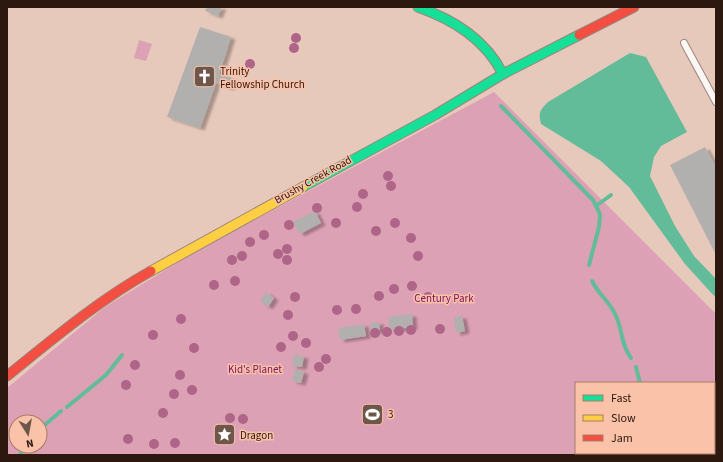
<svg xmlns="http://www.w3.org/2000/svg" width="723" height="462" font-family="'Source Sans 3',sans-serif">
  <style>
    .green { fill: #dca1b4; fill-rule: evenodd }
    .water { fill: #63bc99 }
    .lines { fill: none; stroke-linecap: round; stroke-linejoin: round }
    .stream { stroke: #63bc99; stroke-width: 4 }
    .building { fill: #b1b0ae; filter: url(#shadow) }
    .lane-casing { stroke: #9c857b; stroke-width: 8 }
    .fast-casing { stroke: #9c857b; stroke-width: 11 }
    .slow-casing { stroke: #9c857b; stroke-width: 11 }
    .jam-casing { stroke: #9c857b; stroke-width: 11 }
    .lane { stroke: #fbf7f5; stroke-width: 6 }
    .fast { stroke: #16e098; stroke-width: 9 }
    .slow { stroke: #ffcf43; stroke-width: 9 }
    .jam { stroke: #f24e42; stroke-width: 9 }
    .tree { fill: #ae6587 }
    .labels { text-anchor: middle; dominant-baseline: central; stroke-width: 3; stroke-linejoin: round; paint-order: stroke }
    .poi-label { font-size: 11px; fill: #2d180f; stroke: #fac2a8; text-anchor: start }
    .street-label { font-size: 11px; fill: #2d180f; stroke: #fac2a8 }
    .park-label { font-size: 11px; fill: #80135c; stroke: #fac2a8 }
  </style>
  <defs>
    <filter id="shadow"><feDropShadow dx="4.5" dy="2.5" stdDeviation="1" flood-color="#0004"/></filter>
  </defs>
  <rect width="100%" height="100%" fill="#e7c9bb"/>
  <g class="green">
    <path d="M139,40L152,44L146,61L134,58Z"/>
    <path d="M494,92L716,314V455H7V388L105,307L193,253ZM576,383H714V453H576ZM16,422H40V446H16Z"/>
  </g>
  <path class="water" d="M630,53L646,57L687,132L661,146L654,157L650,176L675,226L694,256L716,279V298L685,264L629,187L601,161L541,124C538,113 540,110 548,102Z"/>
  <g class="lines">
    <g class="stream">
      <path d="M501,106L593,200L600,214L599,227L589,265"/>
      <path d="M596,206L611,195"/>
      <path d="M592,281C599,295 609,301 615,314C623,329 620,343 631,358"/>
      <path d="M636,367L640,383"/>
      <path d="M67,407L106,375L122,355"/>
      <path d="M40,429L61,411"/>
      <path d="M20,455L24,446"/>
      <path d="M587,455L588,453"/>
    </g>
  </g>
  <g class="building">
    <path d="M207,7H222L218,16L205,11Z"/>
    <path d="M200,27L231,37L219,74L233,78L230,88L216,83L200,128L167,117Z"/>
    <path d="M705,147L716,167V255L670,165Z"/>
    <path d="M315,211L321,223L300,234L293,222Z"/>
    <path d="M266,292L274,298L268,307L260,301Z"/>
    <path d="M412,314L413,327L390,330L388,317Z"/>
    <path d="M462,316L465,331L456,333L454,317Z"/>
    <path d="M379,322L380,330L371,332L370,323Z"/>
    <path d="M364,324L366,336L340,340L338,328Z"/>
    <path d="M294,355L304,356L302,367L292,366Z"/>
    <path d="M295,369L304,372L301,383L292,381Z"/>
  </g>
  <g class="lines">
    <defs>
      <path id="lane" d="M684,43L716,102"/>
      <g id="fast">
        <path d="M418,7C454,20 485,39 503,74"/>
        <path d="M303,187L435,115L503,74L579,35"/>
      </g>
      <path id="slow" d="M151,271L303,187"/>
      <g id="jam">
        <path d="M579,35L634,7"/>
        <path d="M7,376C54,338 99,300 151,271"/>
      </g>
    </defs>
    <use href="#lane" class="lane-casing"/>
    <use href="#fast" class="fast-casing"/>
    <use href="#slow" class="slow-casing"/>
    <use href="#jam" class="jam-casing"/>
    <use href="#lane" class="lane"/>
    <use href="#fast" class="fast"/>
    <use href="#slow" class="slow"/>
    <use href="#jam" class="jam"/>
  </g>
  <g class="tree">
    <circle cx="296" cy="38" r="5"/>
    <circle cx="294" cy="48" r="5"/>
    <circle cx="250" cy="64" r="5"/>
    <circle cx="388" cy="176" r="5"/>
    <circle cx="391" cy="186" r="5"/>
    <circle cx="363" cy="194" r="5"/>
    <circle cx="357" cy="207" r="5"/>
    <circle cx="317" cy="208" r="5"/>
    <circle cx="336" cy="223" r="5"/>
    <circle cx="395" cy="223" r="5"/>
    <circle cx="289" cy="225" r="5"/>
    <circle cx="376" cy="231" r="5"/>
    <circle cx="264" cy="235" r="5"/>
    <circle cx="411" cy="238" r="5"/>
    <circle cx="250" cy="242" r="5"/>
    <circle cx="287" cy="249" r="5"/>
    <circle cx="278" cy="254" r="5"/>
    <circle cx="242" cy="256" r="5"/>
    <circle cx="418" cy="256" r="5"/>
    <circle cx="232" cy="260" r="5"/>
    <circle cx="287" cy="260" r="5"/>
    <circle cx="235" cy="281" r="5"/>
    <circle cx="214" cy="285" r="5"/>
    <circle cx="412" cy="286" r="5"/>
    <circle cx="394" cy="289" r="5"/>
    <circle cx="379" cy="296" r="5"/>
    <circle cx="295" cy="297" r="5"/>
    <circle cx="428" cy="297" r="5"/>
    <circle cx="356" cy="309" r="5"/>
    <circle cx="337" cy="310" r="5"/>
    <circle cx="288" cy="315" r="5"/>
    <circle cx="181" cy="319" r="5"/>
    <circle cx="440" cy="329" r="5"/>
    <circle cx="411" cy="330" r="5"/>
    <circle cx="399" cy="331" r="5"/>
    <circle cx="387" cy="332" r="5"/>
    <circle cx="375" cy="333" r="5"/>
    <circle cx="153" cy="335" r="5"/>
    <circle cx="293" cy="336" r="5"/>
    <circle cx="306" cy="343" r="5"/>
    <circle cx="281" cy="347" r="5"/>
    <circle cx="194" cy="348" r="5"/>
    <circle cx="326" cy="359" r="5"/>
    <circle cx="135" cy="365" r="5"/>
    <circle cx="319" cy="367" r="5"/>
    <circle cx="180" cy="375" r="5"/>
    <circle cx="126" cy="385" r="5"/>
    <circle cx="192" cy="390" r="5"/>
    <circle cx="174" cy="394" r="5"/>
    <circle cx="163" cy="413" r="5"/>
    <circle cx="230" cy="418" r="5"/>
    <circle cx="243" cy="419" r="5"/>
    <circle cx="258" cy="437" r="5"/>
    <circle cx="128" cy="439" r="5"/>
    <circle cx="175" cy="443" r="5"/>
    <circle cx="154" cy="444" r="5"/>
  </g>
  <defs>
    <symbol id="church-square" viewBox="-11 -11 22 22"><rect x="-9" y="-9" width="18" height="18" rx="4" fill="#6e564b" stroke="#fac2a8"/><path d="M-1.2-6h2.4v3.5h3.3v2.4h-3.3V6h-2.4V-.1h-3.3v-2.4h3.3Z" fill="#fff"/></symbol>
    <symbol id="stadium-square" viewBox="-11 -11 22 22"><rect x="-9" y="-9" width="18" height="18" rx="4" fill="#6e564b" stroke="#fac2a8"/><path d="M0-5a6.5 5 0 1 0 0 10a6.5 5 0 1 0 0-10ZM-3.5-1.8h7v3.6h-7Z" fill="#fff"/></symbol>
    <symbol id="sight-square" viewBox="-11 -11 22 22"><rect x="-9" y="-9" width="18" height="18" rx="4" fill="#6e564b" stroke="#fac2a8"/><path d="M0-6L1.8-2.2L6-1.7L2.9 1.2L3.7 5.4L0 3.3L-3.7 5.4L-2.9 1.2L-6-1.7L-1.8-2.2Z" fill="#fff"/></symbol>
  </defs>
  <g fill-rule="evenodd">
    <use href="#church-square" x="192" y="64" width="25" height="25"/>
    <use href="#stadium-square" x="360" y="402" width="25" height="25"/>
    <use href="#sight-square" x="212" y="422" width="25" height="25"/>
  </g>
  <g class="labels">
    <g class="poi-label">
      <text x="220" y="71">Trinity<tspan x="220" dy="13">Fellowship Church</tspan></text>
      <text x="388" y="414">3</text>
      <text x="240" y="435">Dragon</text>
    </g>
    <g class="street-label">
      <text transform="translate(313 180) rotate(-29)">Brushy Creek Road</text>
    </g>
    <g class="park-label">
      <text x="444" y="298">Century Park</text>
      <text x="255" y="369">Kid's Planet</text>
    </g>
  </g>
  <rect width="723" height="462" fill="none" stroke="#2d180f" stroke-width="16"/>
  <rect x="575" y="382" width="140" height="72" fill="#fac2a8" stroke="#a87e6b"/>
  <rect x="583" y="395" width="20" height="6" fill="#16e098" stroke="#a87e6b"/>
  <text x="611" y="402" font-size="12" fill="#2d180f">Fast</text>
  <rect x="583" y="415" width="20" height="6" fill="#ffcf43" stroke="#a87e6b"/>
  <text x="611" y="422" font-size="12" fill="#2d180f">Slow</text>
  <rect x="583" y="435" width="20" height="6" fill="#f24e42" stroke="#a87e6b"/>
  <text x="611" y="442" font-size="12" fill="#2d180f">Jam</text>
  <g transform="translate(28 434) rotate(169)"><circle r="19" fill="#fac2a8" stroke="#a87e6b"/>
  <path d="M0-3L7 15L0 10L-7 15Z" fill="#6e564b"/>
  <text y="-6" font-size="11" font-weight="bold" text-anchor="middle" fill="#2d180f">N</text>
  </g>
</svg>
